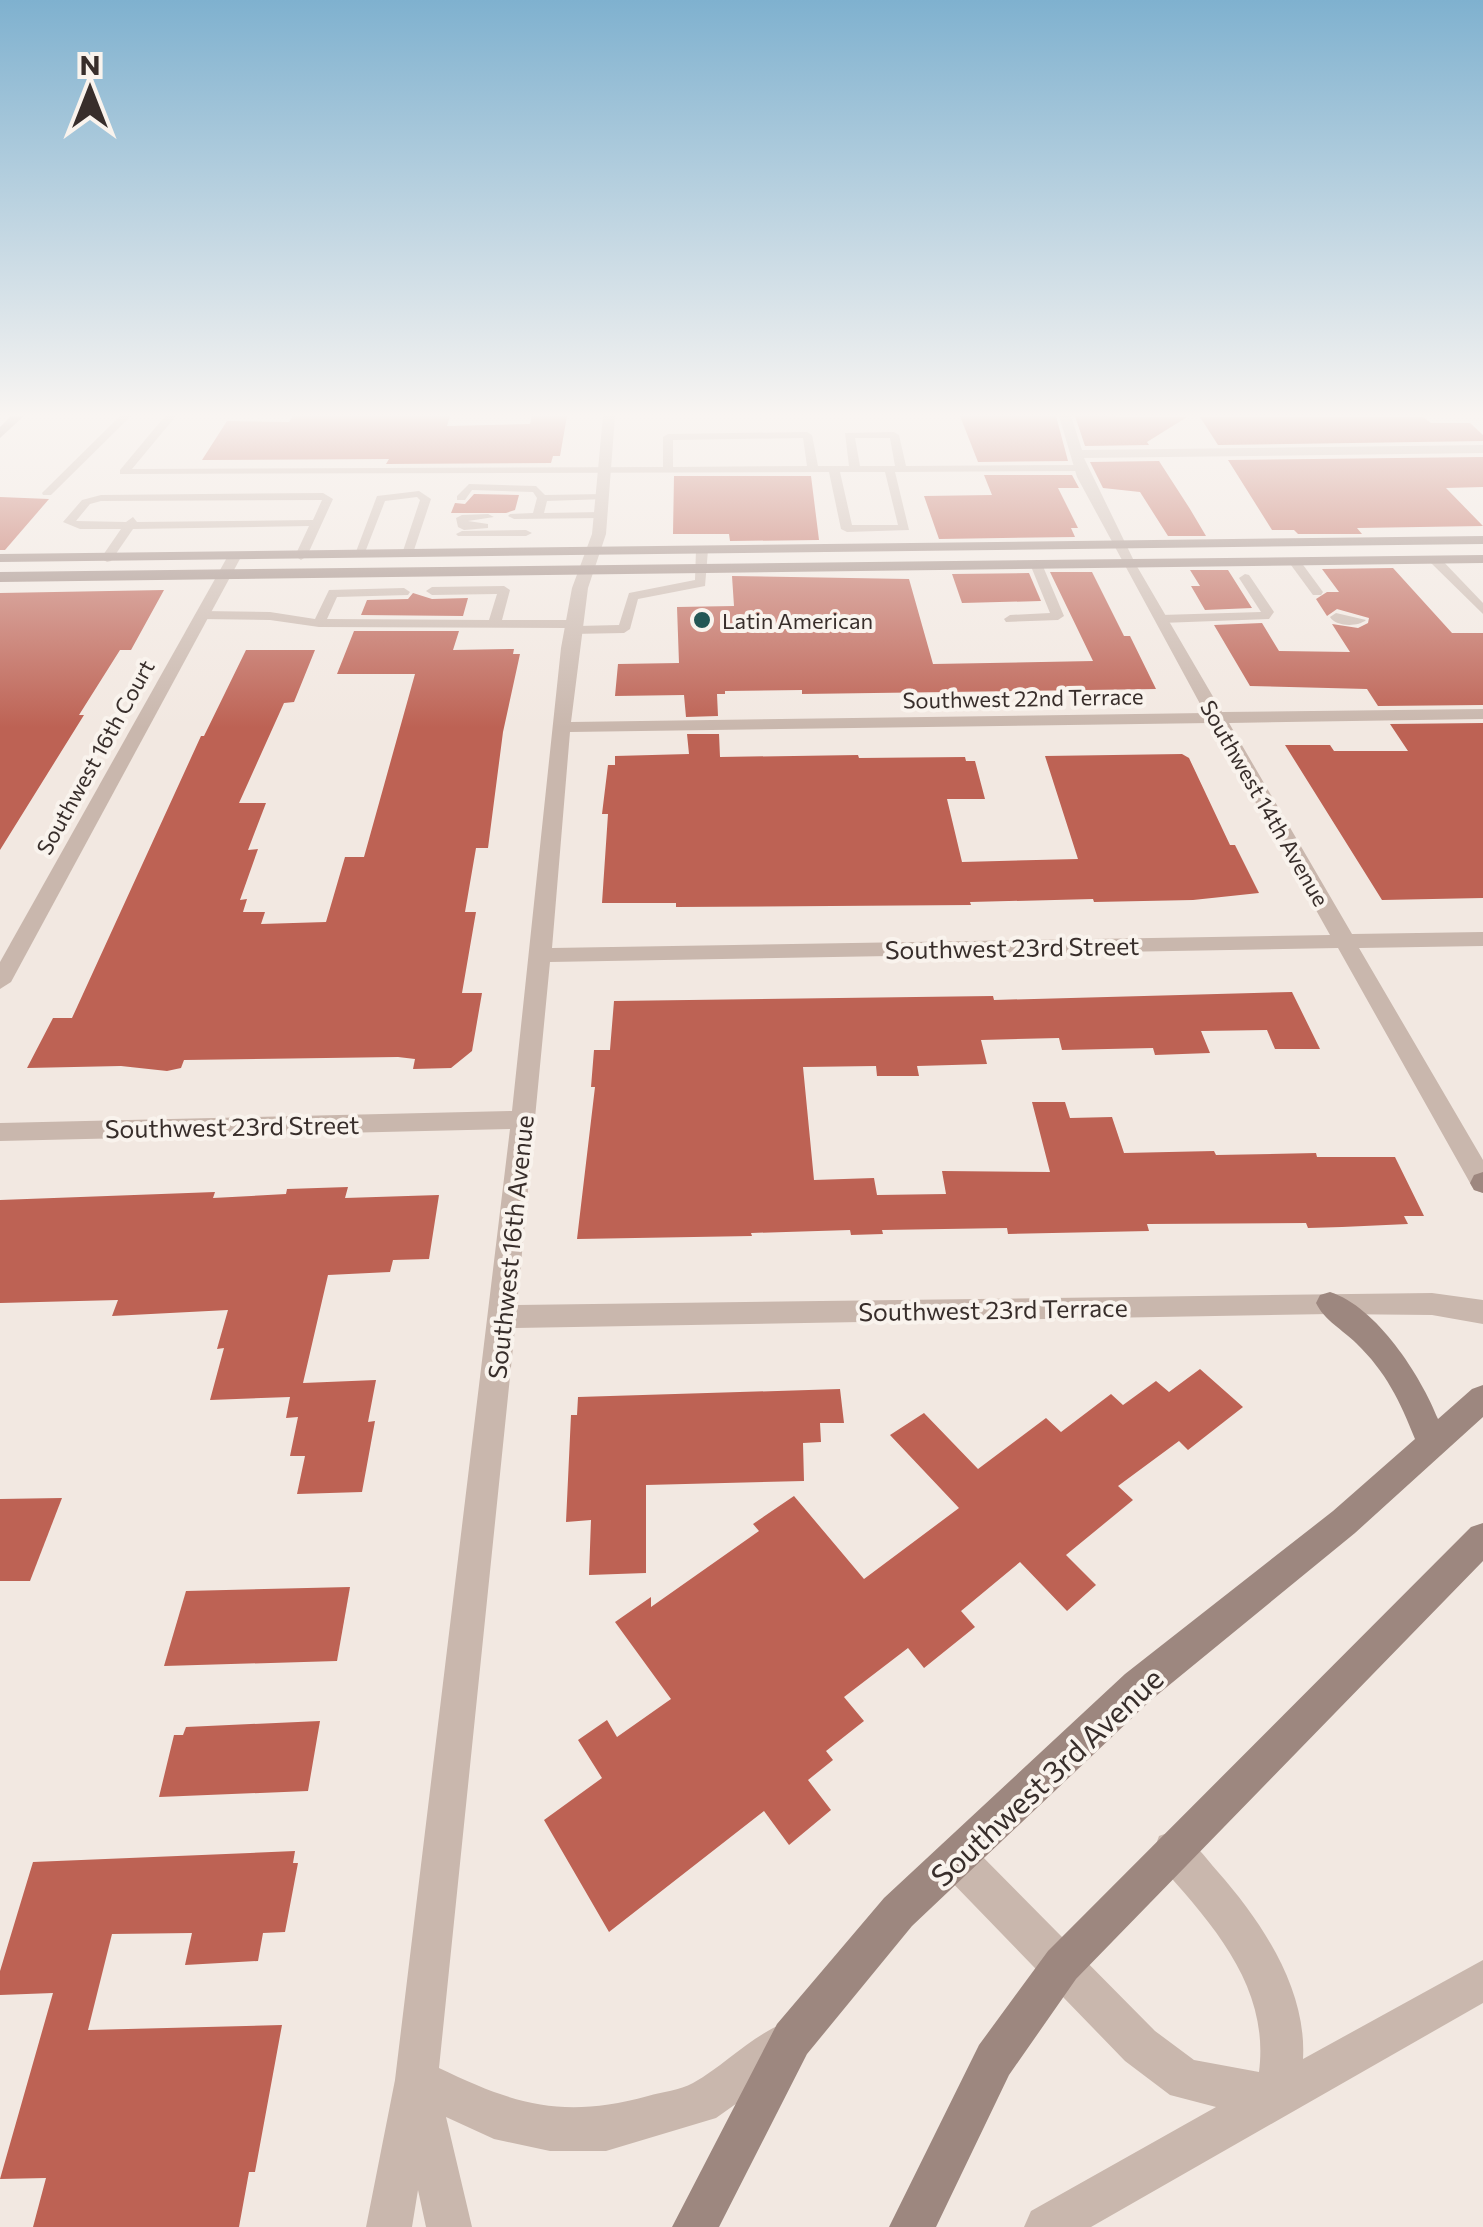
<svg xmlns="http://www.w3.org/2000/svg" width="1483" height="2227" font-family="Commissioner,sans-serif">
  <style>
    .building { fill: #bd6254 }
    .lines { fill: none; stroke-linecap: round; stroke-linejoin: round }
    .service { fill: #c9b7ad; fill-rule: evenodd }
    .minor { fill: #c9b7ad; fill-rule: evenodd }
    .secondary { fill: #9d877f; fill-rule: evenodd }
    .poi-dot { fill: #245755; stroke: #f9f3ed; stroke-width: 4 }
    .labels { text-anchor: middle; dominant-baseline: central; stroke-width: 8; stroke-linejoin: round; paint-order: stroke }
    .far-poi-label { font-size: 22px; fill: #382e2b; stroke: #f9f3ed; text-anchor: start }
    .far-street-label { font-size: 22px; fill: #382e2b; stroke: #f9f3ed }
    .street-label { font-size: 25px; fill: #382e2b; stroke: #f9f3ed }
    .near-street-label { font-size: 30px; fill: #382e2b; stroke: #f9f3ed }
  </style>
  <rect width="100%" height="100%" fill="#f2e8e1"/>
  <g class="building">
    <path d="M293,416H450L447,426L530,424L532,416H567L560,456H553L551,463L386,464L389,459L202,460L227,421L289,422Z"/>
    <path d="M960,416H1056L1068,461L978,462Z"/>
    <path d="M1075,416L1121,417H1187L1147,442L1149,445L1085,446Z"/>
    <path d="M1200,417H1423L1431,423H1470L1483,435V441L1218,445Z"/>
    <path d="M1483,457V487L1446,488L1483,526L1357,528L1362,534H1298L1294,530H1272L1228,460Z"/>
    <path d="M1159,461L1190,509L1206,536H1168L1140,492L1103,488L1090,462Z"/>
    <path d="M984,475H1072L1079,488H1058L1078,528H1071L1075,537L939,539L924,496L992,495Z"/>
    <path d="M674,476H811L819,540L730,541L729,534H673Z"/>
    <path d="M474,494L519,495L515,510L506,513H451L455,503L465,504Z"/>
    <path d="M0,497L49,499L5,550H0Z"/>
    <path d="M1393,568L1452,633H1483V705L1378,706L1367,689L1250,686L1214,625L1262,623L1279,651L1350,652L1332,624L1358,628L1368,623L1369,618L1337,609L1327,616L1316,599L1327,592H1339L1322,569Z"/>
    <path d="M1190,570H1228L1252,608L1205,610L1191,586H1200Z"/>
    <path d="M1050,572H1092L1124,636H1130L1156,689L802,694V690L725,691V694H717L718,716L686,717L684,695L615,696L618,664L679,663L677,607L734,606L732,576L909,579L933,664L1093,661Z"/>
    <path d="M1029,573L1041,601L962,603L952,574Z"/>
    <path d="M164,590L131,650H120L79,715H84L0,850V593Z"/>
    <path d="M413,593L432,599L468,598L463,616L361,615L367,600L408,599Z"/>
    <path d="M354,631H459L453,650L514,649L513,654H520L503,732L488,848H476L465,912H476L462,993H482L472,1051L451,1068L413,1069L415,1059L398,1057L184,1060L181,1068L167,1071L121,1066L27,1068L53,1018H72L201,736H204L246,650H315L294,702L284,703L239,803H266L248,850L258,849L240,900L247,899L243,912H265L261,924L326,922L345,857H364L415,674H337Z"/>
    <path d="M1483,723V898L1382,900L1285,745H1330L1334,751H1408L1390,724Z"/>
    <path d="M687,734H719L720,757L858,755L859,758L965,757L966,761H975L985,799H947L962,862L1078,859L1045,756L1182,754L1189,758L1230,845H1235L1259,893L1193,900L1094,902L1093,899L970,902L971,905L676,907V903H602L608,814H602L608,765H615V756L689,754Z"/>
    <path d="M1292,992L1320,1049H1275L1267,1030L1201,1031L1210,1053L1155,1055L1153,1048L1062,1050L1059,1038L981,1040L987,1064L917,1066L919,1076H877L876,1066L803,1067L814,1180L874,1178L877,1195L946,1194L942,1171L1050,1172L1032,1102H1065L1070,1118L1112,1117L1124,1153L1214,1151L1216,1155L1316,1153L1317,1157H1395L1424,1216H1404L1408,1224L1342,1227L1308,1228L1306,1223L1147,1224L1149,1231L1008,1234L1007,1228L882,1230L883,1234L851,1235L850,1230L751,1233L752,1236L577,1239L595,1087H591L594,1050H610L614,1001L993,996L994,1000Z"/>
    <path d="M348,1187L345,1198L439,1195L429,1259L393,1260L390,1272L328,1275L303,1383L376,1380L368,1422L375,1421L362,1492L297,1494L305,1456H290L298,1417L286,1418L290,1397L210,1400L224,1348L217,1349L228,1310L112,1316L118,1300L0,1303V1200L215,1192L213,1198L286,1194L287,1189Z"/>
    <path d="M1200,1369L1243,1407L1188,1450L1179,1441L1118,1486L1133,1500L1066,1555L1096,1585L1067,1611L1020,1562L961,1611L975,1627L924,1668L908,1648L844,1697L864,1721L826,1751L833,1760L808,1780L831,1810L789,1845L764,1811L609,1932L544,1820L602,1778L578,1740L607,1720L617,1737L671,1699L615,1622L651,1597V1607L759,1531L753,1524L794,1496L864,1579L959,1508L890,1435L924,1413L978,1469L1046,1418L1061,1432L1111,1394L1123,1405L1156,1381L1169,1392Z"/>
    <path d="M840,1389L844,1423H820L821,1442L803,1443L804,1481L646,1485V1573L589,1575L591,1520L566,1522L571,1415H577L578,1397Z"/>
    <path d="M62,1498L30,1581H0V1499Z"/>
    <path d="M350,1587L337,1661L164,1666L186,1591Z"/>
    <path d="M320,1721L308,1791L159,1797L174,1735H183L186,1727Z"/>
    <path d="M295,1851L293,1863H298L285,1932L263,1933L258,1961L185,1965L192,1933L112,1934L88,2030L282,2025L255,2172H249L239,2227H33L46,2178L0,2179L53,1993L0,1995V1971L33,1862Z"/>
  </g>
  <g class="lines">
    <g class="service">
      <path d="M120,416H131L51,495H43L42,493Z"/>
      <path d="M165,416H176L132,469L663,467V437L668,434L807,432L812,435L818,466H849L845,433L894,432L899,435L906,466L1081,465L1086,468L1081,471L895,472L909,530L847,532L841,529L829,472L120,474V470ZM803,438L807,466L673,467V440ZM855,438H890L895,466H860ZM840,472H885L898,525H852Z"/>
      <path d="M469,484L536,486L545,495L602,494L606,495V499L547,501L544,513L601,512L607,515L601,518L514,519L508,516L510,514L533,513L537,498L533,492L472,490L465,500H457V496Z"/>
      <path d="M419,491L431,499L412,556L402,554L420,500L417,497L385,501L364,555L354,557L377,496Z"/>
      <path d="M323,493L333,499L307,556L301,560L295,556L309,526L133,529L111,561L107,562L101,558L121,529H80L63,522L82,500L101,495ZM322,500L313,520L137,522L133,517L126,522L76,521L90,504L101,501Z"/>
      <path d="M462,515L488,514L494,517L468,521L488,524V528L464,530L458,527L456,518Z"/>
      <path d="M462,531L526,530L532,533L526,536H458L456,534Z"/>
      <path d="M702,546L708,550L705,586L638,599L630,629L624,633L572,634L567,633V628L319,627L270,620L201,619L195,615L201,611L270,612L315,619L329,590L404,588L410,592L408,595L337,597L327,619L489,620L497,594L432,595L426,591L432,587L504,586L510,590L502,620H573L578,621V626L619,625L629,593L695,580L696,550Z"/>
      <path d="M1430,556H1438L1483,603V614L1430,562Z"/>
      <path d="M1290,558H1298L1323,592L1321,595H1313L1288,561Z"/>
      <path d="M1036,560L1042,564L1064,616L1058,620L1006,622L1004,619L1010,615L1050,613L1030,564Z"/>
      <path d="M1245,574L1249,575L1274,612L1269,619L1161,623L1155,619L1161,615L1261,612L1239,578Z"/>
      <path d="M1336,613L1366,620C1358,627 1336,627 1330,617Z"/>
    </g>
    <g class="minor">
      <path d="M603,416H615L606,534L588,588L571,722L1205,713L1077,477L1059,416H1071L1082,450L1483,445V453L1084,458L1135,563L1222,712L1483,709V719L1229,723L1352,934L1483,932V946L1359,948L1483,1160V1193L1474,1190L1338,948L550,962L517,1305L1432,1293L1483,1300V1324L1432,1315L1330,1314L515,1328L439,2068C516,2105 563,2119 648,2096C662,2092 680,2090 693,2083C725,2065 750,2037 784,2023L799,2029L805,2044L799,2059L716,2118L606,2151H550L494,2139L446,2117L472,2227H426L418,2190L412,2227H366L395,2080L510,1129L0,1141V1123L512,1111L561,648L572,588L592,534ZM1211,723L1330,935L552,948L570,732Z"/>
      <path d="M229,554L241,557L11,982L0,989V962Z"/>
      <path d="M1173,1831C1193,1839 1204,1856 1218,1872C1262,1922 1307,1989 1303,2059L1483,1960V2003L1091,2227H1024L1031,2211L1216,2107L1170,2095L1125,2061L942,1872L937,1858L942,1844L956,1839L970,1844L1155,2031L1194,2060L1259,2072C1270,1986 1212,1924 1159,1864L1154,1850L1159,1836Z"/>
    </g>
    <g class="secondary">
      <path d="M11,416H24L0,438V427Z"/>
      <path d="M1483,536V544L0,562V554Z"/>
      <path d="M1483,555V563L0,582V572Z"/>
      <path d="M1483,1172V1193L1474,1190L1470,1183L1474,1175Z"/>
      <path d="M1330,1292C1377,1307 1421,1376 1438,1419L1472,1389L1483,1385V1417L1355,1533L1151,1700L912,1926L807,2054L719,2227H672L777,2024L884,1898L1125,1674L1333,1511L1415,1439C1400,1401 1386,1372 1356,1343C1343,1330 1324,1320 1316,1303L1320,1295Z"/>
      <path d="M1483,1523V1561L1076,1979L1009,2075L936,2227H889L979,2045L1048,1951L1471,1527Z"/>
    </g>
  </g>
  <linearGradient id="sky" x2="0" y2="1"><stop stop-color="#7fb1cf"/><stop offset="0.57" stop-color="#f9f5f2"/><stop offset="1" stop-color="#f9f5f2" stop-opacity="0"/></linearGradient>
  <rect width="1483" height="728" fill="url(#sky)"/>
  <circle class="poi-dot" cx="702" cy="620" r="10"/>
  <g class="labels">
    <g class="far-poi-label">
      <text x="722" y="620">Latin American</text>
    </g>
    <g class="far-street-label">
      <text transform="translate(1023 698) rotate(-1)">Southwest 22nd Terrace</text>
      <text transform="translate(95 757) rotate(-61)">Southwest 16th Court</text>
      <text transform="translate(1265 803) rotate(60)">Southwest 14th Avenue</text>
    </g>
    <g class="street-label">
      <text transform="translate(1012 947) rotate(-1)">Southwest 23rd Street</text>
      <text transform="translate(232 1126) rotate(-1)">Southwest 23rd Street</text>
      <text transform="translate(510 1247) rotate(-84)">Southwest 16th Avenue</text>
      <text transform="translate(993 1309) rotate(-1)">Southwest 23rd Terrace</text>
    </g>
    <g class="near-street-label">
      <text transform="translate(1046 1776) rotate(-43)">Southwest 3rd Avenue</text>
    </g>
  </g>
  <g transform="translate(90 90)" stroke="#f9f3ed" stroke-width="8" paint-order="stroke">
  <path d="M0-8L18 38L0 25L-18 38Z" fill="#382e2b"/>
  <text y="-15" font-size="28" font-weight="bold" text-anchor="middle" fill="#382e2b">N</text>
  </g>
</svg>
